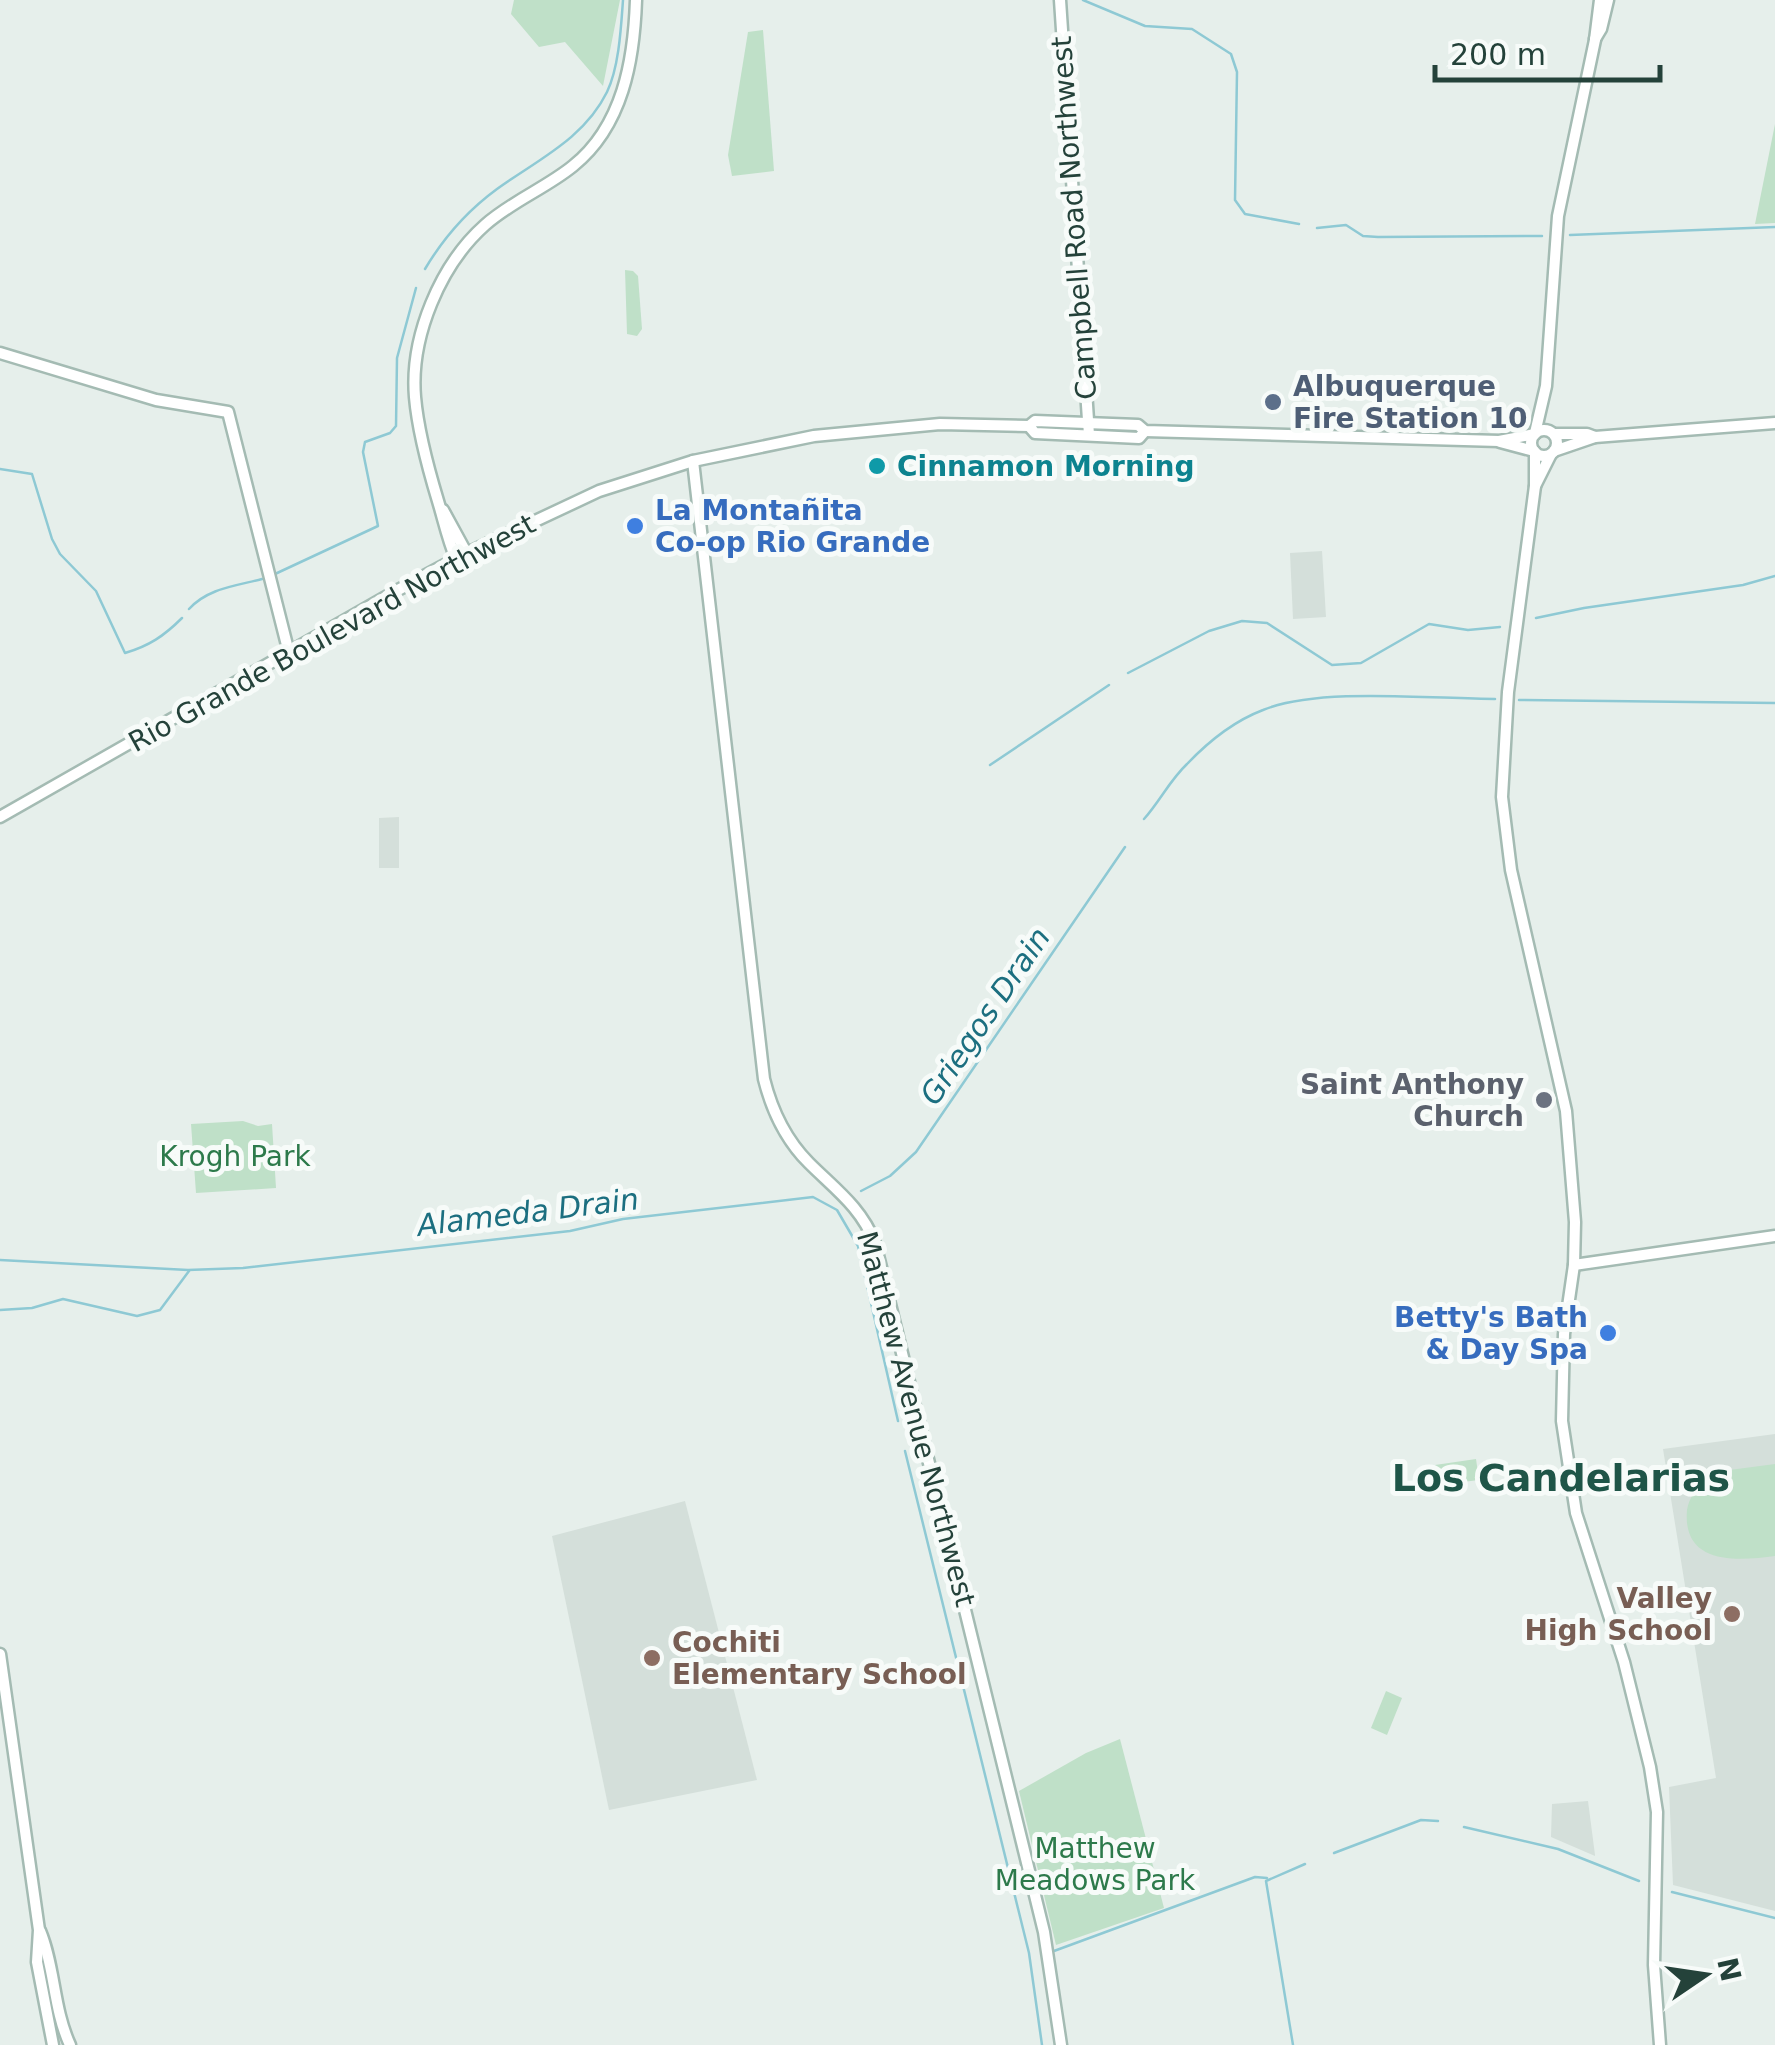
<svg xmlns="http://www.w3.org/2000/svg" width="1775" height="2045" font-family="'DejaVu Sans',sans-serif">
  <style>
    .built { fill: #d4dfda }
    .green { fill: #bfe0c8 }
    .lines { fill: none; stroke-linecap: round; stroke-linejoin: round }
    .stream { stroke: #8ec9d4; stroke-width: 2.5 }
    .secondary-casing { stroke: #a4bbb3; stroke-width: 15 }
    .secondary { stroke: #fff; stroke-width: 10 }
    .service-dot { fill: #5c6f8a; stroke: #f7fbf9; stroke-width: 4 }
    .culture-dot { fill: #0f9aa8; stroke: #f7fbf9; stroke-width: 4 }
    .shop-dot { fill: #3f7fe0; stroke: #f7fbf9; stroke-width: 4 }
    .worship-dot { fill: #6b7280; stroke: #f7fbf9; stroke-width: 4 }
    .education-dot { fill: #8d6e63; stroke: #f7fbf9; stroke-width: 4 }
    .labels { text-anchor: middle; dominant-baseline: central; stroke-width: 10; stroke-linejoin: round; paint-order: stroke }
    .street-label { font-size: 28px; fill: #24423a; stroke: #f7fbf9 }
    .service-label { font-size: 28px; font-weight: bold; fill: #4e5e75; stroke: #f7fbf9; text-anchor: start }
    .culture-label { font-size: 28px; font-weight: bold; fill: #0d838f; stroke: #f7fbf9; text-anchor: start }
    .shop-label { font-size: 28px; font-weight: bold; fill: #366cbe; stroke: #f7fbf9; text-anchor: start }
    .worship-label { font-size: 28px; font-weight: bold; fill: #5b616d; stroke: #f7fbf9; text-anchor: end }
    .park-label { font-size: 28px; fill: #2d7a4b; stroke: #f7fbf9 }
    .education-label { font-size: 28px; font-weight: bold; fill: #785e54; stroke: #f7fbf9; text-anchor: end }
    .water-label { font-size: 30px; font-style: italic; fill: #1c6f80; stroke: #f7fbf9 }
    .district-label { font-size: 38px; font-weight: bold; fill: #1f5548; stroke: #f7fbf9 }
  </style>
  <rect width="100%" height="100%" fill="#e6efeb"/>
  <g class="built">
    <path d="M1322,551L1326,617L1293,619L1290,553Z"/>
    <path d="M399,817V868H379V818Z"/>
    <path d="M1775,1434V1911L1673,1885L1669,1787L1716,1778L1663,1449Z"/>
    <path d="M685,1501L757,1780L609,1810L552,1536Z"/>
    <path d="M1588,1801L1595,1855V1856L1551,1837L1552,1804Z"/>
  </g>
  <g class="green">
    <path d="M514,0H620L603,86L565,42L539,47L511,14Z"/>
    <path d="M763,30L774,171L732,176L728,155L748,32Z"/>
    <path d="M1775,124V223L1755,224Z"/>
    <path d="M625,270L633,271L638,276L642,329L637,336L627,334Z"/>
    <path d="M243,1121L258,1126L272,1124L276,1188L196,1193L191,1124Z"/>
    <path d="M1476,1459L1479,1480L1438,1485L1435,1465Z"/>
    <path d="M1775,1464V1556C1739,1561 1682,1566 1687,1510C1689,1496 1700,1488 1699,1474Z"/>
    <path d="M1386,1691L1402,1698L1387,1735L1371,1728Z"/>
    <path d="M1120,1739L1164,1908L1056,1945L1019,1791L1086,1753Z"/>
  </g>
  <g class="lines">
    <g class="stream">
      <path d="M1083,0L1145,26L1192,29L1231,54L1237,72L1235,200L1245,214L1299,224"/>
      <path d="M1317,228L1346,225L1363,236L1378,237L1542,236"/>
      <path d="M1570,235L1775,227"/>
      <path d="M425,269C444,237 467,211 497,189C537,160 584,139 607,92C619,67 621,28 623,0"/>
      <path d="M0,469L32,474L52,539L60,554L96,591L125,653C149,646 164,636 182,618"/>
      <path d="M275,574L378,526L363,452L365,442L390,433L396,426L397,358L416,288"/>
      <path d="M189,609C208,588 236,586 262,579"/>
      <path d="M1536,618L1584,608L1743,585L1775,576"/>
      <path d="M1128,673L1209,631L1242,621L1267,623L1332,665L1361,663L1429,624L1468,630L1500,627"/>
      <path d="M1519,700L1775,703"/>
      <path d="M990,765L1109,685"/>
      <path d="M1144,819C1160,801 1170,780 1187,764C1208,742 1234,721 1263,710C1319,687 1432,699 1495,699"/>
      <path d="M861,1191L890,1176L916,1152L1125,847"/>
      <path d="M0,1260L188,1270L243,1268L570,1231L623,1219L813,1197L837,1210L858,1246L898,1421"/>
      <path d="M0,1310L32,1308L63,1299L137,1316L160,1310L189,1271"/>
      <path d="M905,1451L1029,1953L1042,2045"/>
      <path d="M1464,1827L1558,1849L1639,1881"/>
      <path d="M1334,1853L1421,1820L1438,1821"/>
      <path d="M1672,1892L1775,1918"/>
      <path d="M1054,1951L1255,1877L1267,1878"/>
      <path d="M1293,2045L1266,1881L1305,1864"/>
    </g>
    <defs>
      <g id="secondary">
        <path d="M1060,0L1089,435"/>
        <path d="M1595,39L1601,29L1608,0"/>
        <path d="M0,353L156,400L228,412L289,653"/>
        <path d="M1029,426L1035,433L1139,438L1145,431"/>
        <circle cx="1544" cy="443" r="13"/>
        <path d="M1535,433L1546,386L1558,216L1595,40L1600,0"/>
        <path d="M1554,434H1587L1595,437L1775,423"/>
        <path d="M1500,442L1534,451"/>
        <path d="M1554,451L1595,437"/>
        <path d="M1535,452V486L1508,692L1502,797L1511,870L1566,1111L1575,1222L1574,1265L1564,1334L1562,1421L1576,1513L1624,1662L1650,1767L1657,1812L1654,1965L1660,2045"/>
        <path d="M693,461L764,1079C772,1111 785,1139 809,1163C835,1189 861,1207 875,1243L1044,1932L1061,2045"/>
        <path d="M1535,486L1551,454"/>
        <path d="M443,510L467,554"/>
        <path d="M456,559C448,540 444,521 438,501C428,468 418,432 415,397C410,337 440,265 485,225C512,201 546,188 573,166C623,126 634,60 636,0"/>
        <path d="M0,817L398,590L463,555L599,491L693,461L814,436L940,424L1029,426L1035,421L1138,425L1145,431L1499,441L1535,434"/>
        <path d="M1574,1265L1775,1236"/>
        <path d="M0,1654L39,1930L37,1962L53,2045"/>
        <path d="M40,1931C55,1967 53,2008 70,2045"/>
      </g>
    </defs>
    <use href="#secondary" class="secondary-casing"/>
    <use href="#secondary" class="secondary"/>
  </g>
  <circle class="service-dot" cx="1273" cy="402" r="10"/>
  <circle class="culture-dot" cx="877" cy="466" r="10"/>
  <g class="shop-dot">
    <circle cx="635" cy="526" r="10"/>
    <circle cx="1608" cy="1333" r="10"/>
  </g>
  <circle class="worship-dot" cx="1544" cy="1100" r="10"/>
  <g class="education-dot">
    <circle cx="1732" cy="1614" r="10"/>
    <circle cx="652" cy="1658" r="10"/>
  </g>
  <g class="labels">
    <g class="street-label">
      <text transform="translate(1074 218) rotate(-94)">Campbell Road Northwest</text>
      <text transform="translate(332 633) rotate(-29)">Rio Grande Boulevard Northwest</text>
      <text transform="translate(916 1419) rotate(75)">Matthew Avenue Northwest</text>
    </g>
    <g class="service-label">
      <text x="1293" y="386">Albuquerque<tspan x="1293" dy="32">Fire Station 10</tspan></text>
    </g>
    <g class="culture-label">
      <text x="897" y="466">Cinnamon Morning</text>
    </g>
    <g class="shop-label">
      <text x="655" y="510">La Montañita<tspan x="655" dy="32">Co-op Rio Grande</tspan></text>
      <text x="1588" y="1317" text-anchor="end">Betty's Bath<tspan x="1588" dy="32">&amp; Day Spa</tspan></text>
    </g>
    <g class="worship-label">
      <text x="1524" y="1084">Saint Anthony<tspan x="1524" dy="32">Church</tspan></text>
    </g>
    <g class="park-label">
      <text x="235" y="1156">Krogh Park</text>
      <text x="1095" y="1848">Matthew<tspan x="1095" dy="32">Meadows Park</tspan></text>
    </g>
    <g class="education-label">
      <text x="1712" y="1598">Valley<tspan x="1712" dy="32">High School</tspan></text>
      <text x="672" y="1642" text-anchor="start">Cochiti<tspan x="672" dy="32">Elementary School</tspan></text>
    </g>
    <g class="water-label">
      <text transform="translate(985 1016) rotate(-56)">Griegos Drain</text>
      <text transform="translate(528 1212) rotate(-7)">Alameda Drain</text>
    </g>
    <g class="district-label">
      <text x="1561" y="1478">Los Candelarias</text>
    </g>
  </g>
  <g transform="translate(1705 1975) rotate(77)" stroke="#f7fbf9" stroke-width="8" paint-order="stroke">
  <path d="M0-8L18 38L0 25L-18 38Z" fill="#24423a"/>
  <text y="-15" font-size="28" font-weight="bold" text-anchor="middle" fill="#24423a">N</text>
  </g>
  <path d="M1435 65v15h225v-15" fill="none" stroke="#24423a" stroke-width="5"/>
  <text x="1450" y="65" font-size="30" fill="#24423a" stroke="#f7fbf9" stroke-width="8" paint-order="stroke">200 m</text>
</svg>
